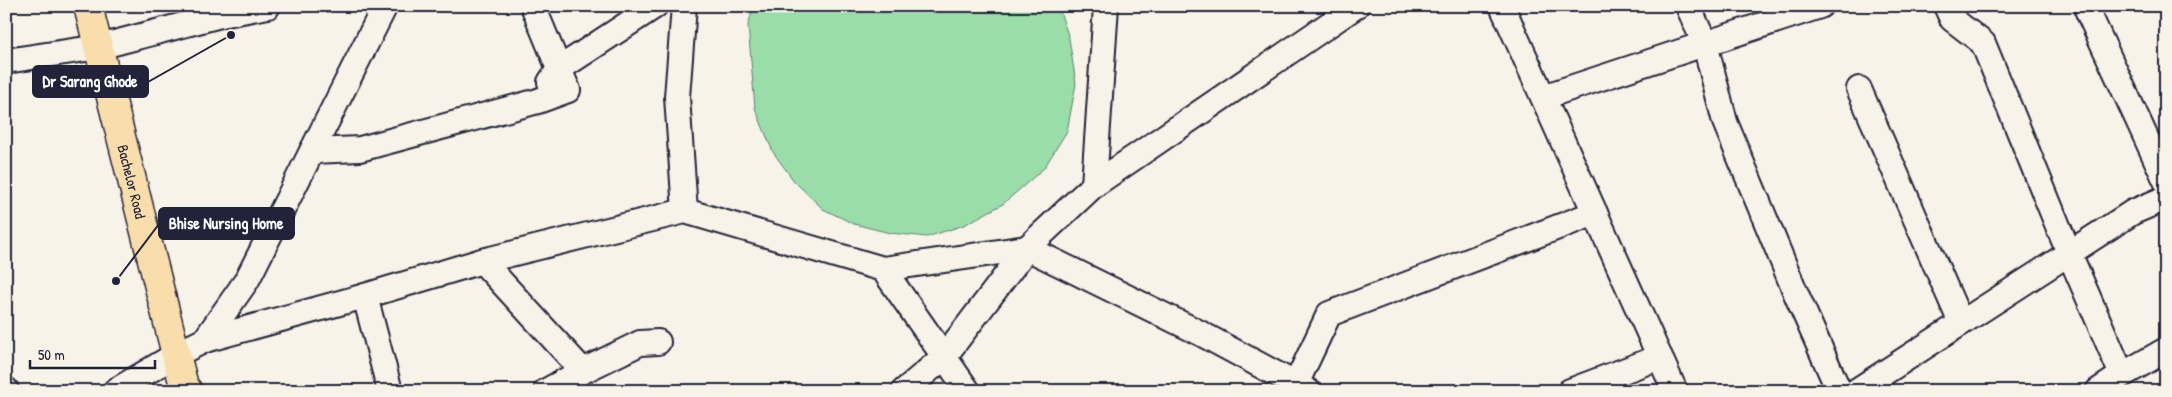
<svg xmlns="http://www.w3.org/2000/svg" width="2172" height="397" font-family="'Patrick Hand',sans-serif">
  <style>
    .green { fill: #99dda9; stroke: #5e8072 }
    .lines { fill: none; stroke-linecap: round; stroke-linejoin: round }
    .minor-casing { stroke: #22223b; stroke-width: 28 }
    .major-casing { stroke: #22223b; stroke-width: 31 }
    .minor { stroke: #f7f3e8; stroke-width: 24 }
    .major { stroke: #f9ddab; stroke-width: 28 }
    .labels { text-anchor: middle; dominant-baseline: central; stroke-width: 5; stroke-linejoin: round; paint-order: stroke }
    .street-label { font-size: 15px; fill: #22223b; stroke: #f7f3e8 }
    .leader { fill: none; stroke: #22223b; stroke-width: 2 }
    .callout-dot { fill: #22223b; stroke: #f7f3e8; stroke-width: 2 }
    .callout { fill: #22223b; stroke: #22223b; stroke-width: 2 }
    .callout-label { font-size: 16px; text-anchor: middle; font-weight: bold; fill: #fff }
  </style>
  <rect width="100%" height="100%" fill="#f7f3e8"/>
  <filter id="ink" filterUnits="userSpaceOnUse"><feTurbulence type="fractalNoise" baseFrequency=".02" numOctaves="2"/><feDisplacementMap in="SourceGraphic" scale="10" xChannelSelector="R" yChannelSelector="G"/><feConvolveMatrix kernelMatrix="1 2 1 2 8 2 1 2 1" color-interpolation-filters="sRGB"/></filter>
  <g filter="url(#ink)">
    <path class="green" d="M754,6H1058L1069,38L1076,84L1067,131L1044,168L1003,204L964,225L927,237L890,233L854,224L823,209L794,181L773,152L755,108L748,25Z"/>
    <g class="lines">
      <defs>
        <g id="minor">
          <path d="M533,6L559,69L550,82"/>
          <path d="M684,6L677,97L685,211"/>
          <path d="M1502,6L1675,391"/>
          <path d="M1688,6L1705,44L1725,122L1797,296L1839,391"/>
          <path d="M1946,6L1952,19L1983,43L2069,253L2122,375"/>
          <path d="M2088,12L2166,181"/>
          <path d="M221,15L268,6"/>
          <path d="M6,61L99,47L221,15L218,6"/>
          <path d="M1859,89L1961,323"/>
          <path d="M1543,97L1820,6"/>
          <path d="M312,151L360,149L538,101L568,90L559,69L655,6"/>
          <path d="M1094,185L1106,6"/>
          <path d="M482,261L583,371L546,391"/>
          <path d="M883,269L1027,248L1200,333L1308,391"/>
          <path d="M365,296L482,261L685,211L883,269L968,391"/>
          <path d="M205,340L365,296L390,391"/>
          <path d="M583,371L640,343L658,342"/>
          <path d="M1296,384L1329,314L1595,213"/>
          <path d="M6,390V391"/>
          <path d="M115,391L177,354L205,340L247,280L385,6"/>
          <path d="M904,391L944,357L1027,248L1094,185L1356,6"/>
          <path d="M1570,391L1660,357"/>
          <path d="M1856,391L2133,212L2166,198"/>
          <path d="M2098,391L2122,375L2166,350"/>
        </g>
        <g id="major">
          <path id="s1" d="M88,6L184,386L188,391"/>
        </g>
      </defs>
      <use href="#minor" class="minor-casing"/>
      <use href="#major" class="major-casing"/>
      <use href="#minor" class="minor"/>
      <use href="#major" class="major"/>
    </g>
  </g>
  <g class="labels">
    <g class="street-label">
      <text stroke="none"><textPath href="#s1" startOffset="181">Bachelor Road</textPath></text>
    </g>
  </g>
  <path class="leader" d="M231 35L148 82M116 281L159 224"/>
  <g class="callout-dot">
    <circle cx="231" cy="35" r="5"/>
    <circle cx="116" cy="281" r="5"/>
  </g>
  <g class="callout">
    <rect x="33" y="66" width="115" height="31" rx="5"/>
    <rect x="159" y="208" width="135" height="31" rx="5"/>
  </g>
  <g class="callout-label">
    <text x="90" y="87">Dr Sarang Ghode</text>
    <text x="226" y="229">Bhise Nursing Home</text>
  </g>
  <rect width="2172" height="397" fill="none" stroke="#f7f3e8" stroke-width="25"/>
  <rect x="12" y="12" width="2147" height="372" fill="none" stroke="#22223b" stroke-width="2" filter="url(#ink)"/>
  <path d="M30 360v8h125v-8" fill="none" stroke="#22223b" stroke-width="2.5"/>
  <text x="38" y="360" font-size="15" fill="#22223b" stroke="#f7f3e8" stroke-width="4" paint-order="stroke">50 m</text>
</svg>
